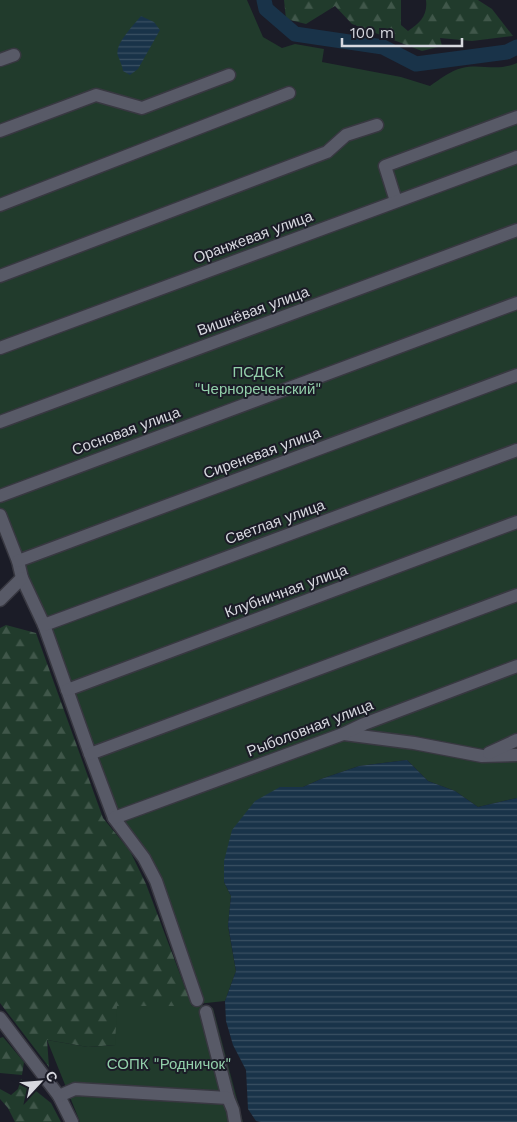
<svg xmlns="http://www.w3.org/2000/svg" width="517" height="1122" font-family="'Work Sans',sans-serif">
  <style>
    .forest { fill: url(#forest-firs) }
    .garden { fill: #213b2c }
    .water { fill: url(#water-rules) }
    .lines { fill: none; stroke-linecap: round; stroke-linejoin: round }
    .river { stroke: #193349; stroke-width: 15 }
    .minor-casing { stroke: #383841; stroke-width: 15 }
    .minor { stroke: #585a67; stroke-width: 12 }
    .labels { text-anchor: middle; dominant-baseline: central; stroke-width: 4; stroke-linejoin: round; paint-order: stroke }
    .street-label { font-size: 15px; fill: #d7d8df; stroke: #1b1c27 }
    .park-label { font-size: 15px; fill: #92cfaa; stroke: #1b1c27 }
  </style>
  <defs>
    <pattern id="forest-firs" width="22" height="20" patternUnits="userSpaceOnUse" patternTransform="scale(1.25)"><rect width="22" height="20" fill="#213b2c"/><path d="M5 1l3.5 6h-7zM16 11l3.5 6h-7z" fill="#40574a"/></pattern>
    <pattern id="water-rules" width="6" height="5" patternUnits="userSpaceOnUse" patternTransform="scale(1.25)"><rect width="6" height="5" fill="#193349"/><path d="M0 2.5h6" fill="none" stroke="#3a5063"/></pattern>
  </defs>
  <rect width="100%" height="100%" fill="#1b1c27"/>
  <g class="forest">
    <path d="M284,0H401V25L408,31C420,23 428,15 426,0H478L492,9L513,36L472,41L440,38L442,46L422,51L352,24L335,6L306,24L286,19Z"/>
    <path d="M6,625L36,633L103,818L130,851L146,884L192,1006H150L115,1045L88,1047L47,1040L49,1067L0,1003V628Z"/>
    <path d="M3,1037L24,1062L22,1075L0,1073V1038Z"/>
    <path d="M21,1079L51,1103L61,1122H15L8,1108L0,1099V1089L11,1095L18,1089Z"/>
  </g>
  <path class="garden" d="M0,0H247L263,37L282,48L295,44L324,49L322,62L401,77L430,86C440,79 450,71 462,68C480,63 496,72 517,63V798L478,807L455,791L428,781L407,760L359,766L321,779L303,787H280L224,882L231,896L228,926L236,971L225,1001L197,1004L213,1008L243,1122H80L47,1040L88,1047L115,1045L117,1006H192L194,1005L146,868L110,820L0,529Z"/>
  <g class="water">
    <path d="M141,16L154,22L160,30L138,69L130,75L123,71C122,65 120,61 118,56C114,44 134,25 141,16Z"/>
    <path d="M407,760L428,781L455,791L478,807L517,798V1122H261L256,1121L248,1109L246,1070L233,1045L226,1021L225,1001L236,971L228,925L231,896L224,882V861L232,830L255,801L280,787H303L321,779L359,766Z"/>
  </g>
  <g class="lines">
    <path class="river" d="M264,0L266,9L295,34L383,47L416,64L507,52L517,47"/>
    <defs>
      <g id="minor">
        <path d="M0,60L14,55"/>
        <path d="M0,131L96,95L142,108L229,75"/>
        <path d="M396,201L385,166L517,117"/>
        <path d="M0,205L289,93"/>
        <path d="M0,276L327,152L346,135L377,125"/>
        <path d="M0,348L517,157"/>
        <path d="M0,422L517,230"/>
        <path d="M0,496L517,303"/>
        <path d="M0,515L18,561L22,578L44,625L90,754L114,818L144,858L156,881L197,1000"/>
        <path d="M18,561L517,375"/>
        <path d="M0,600L22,578"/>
        <path d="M44,625L517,450"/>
        <path d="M67,690L517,522"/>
        <path d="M344,734L414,743L482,756L517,755"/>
        <path d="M489,753L517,740"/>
        <path d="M90,754L517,595"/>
        <path d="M114,818L343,734L364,724L517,666"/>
        <path d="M206,1012L228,1098L233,1110L235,1122"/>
        <path d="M0,1018L59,1096L72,1122"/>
        <path d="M59,1096L75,1089L228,1098"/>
      </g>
    </defs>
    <use href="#minor" class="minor-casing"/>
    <use href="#minor" class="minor"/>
  </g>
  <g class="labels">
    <g class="street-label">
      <text transform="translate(253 237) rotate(-20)">Оранжевая улица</text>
      <text transform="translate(253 311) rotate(-20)">Вишнёвая улица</text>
      <text transform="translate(126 431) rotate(-20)">Сосновая улица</text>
      <text transform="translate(262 453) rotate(-20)">Сиреневая улица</text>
      <text transform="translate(275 522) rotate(-20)">Светлая улица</text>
      <text transform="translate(286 591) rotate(-20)">Клубничная улица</text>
      <text transform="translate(310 728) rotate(-21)">Рыболовная улица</text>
    </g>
    <g class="park-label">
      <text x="258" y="372">ПСДСК<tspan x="258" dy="17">"Чернореченский"</tspan></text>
      <text x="169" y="1064">СОПК "Родничок"</text>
    </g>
  </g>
  <g transform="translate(40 1082) rotate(64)" stroke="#1b1c27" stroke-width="4" paint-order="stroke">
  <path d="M0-4L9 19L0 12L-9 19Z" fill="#d7d8df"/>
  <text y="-8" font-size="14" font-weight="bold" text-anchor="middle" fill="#d7d8df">С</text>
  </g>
  <path d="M342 38v8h120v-8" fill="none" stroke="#d7d8df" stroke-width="2.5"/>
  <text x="350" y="38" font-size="15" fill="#d7d8df" stroke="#1b1c27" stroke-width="4" paint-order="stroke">100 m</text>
</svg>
